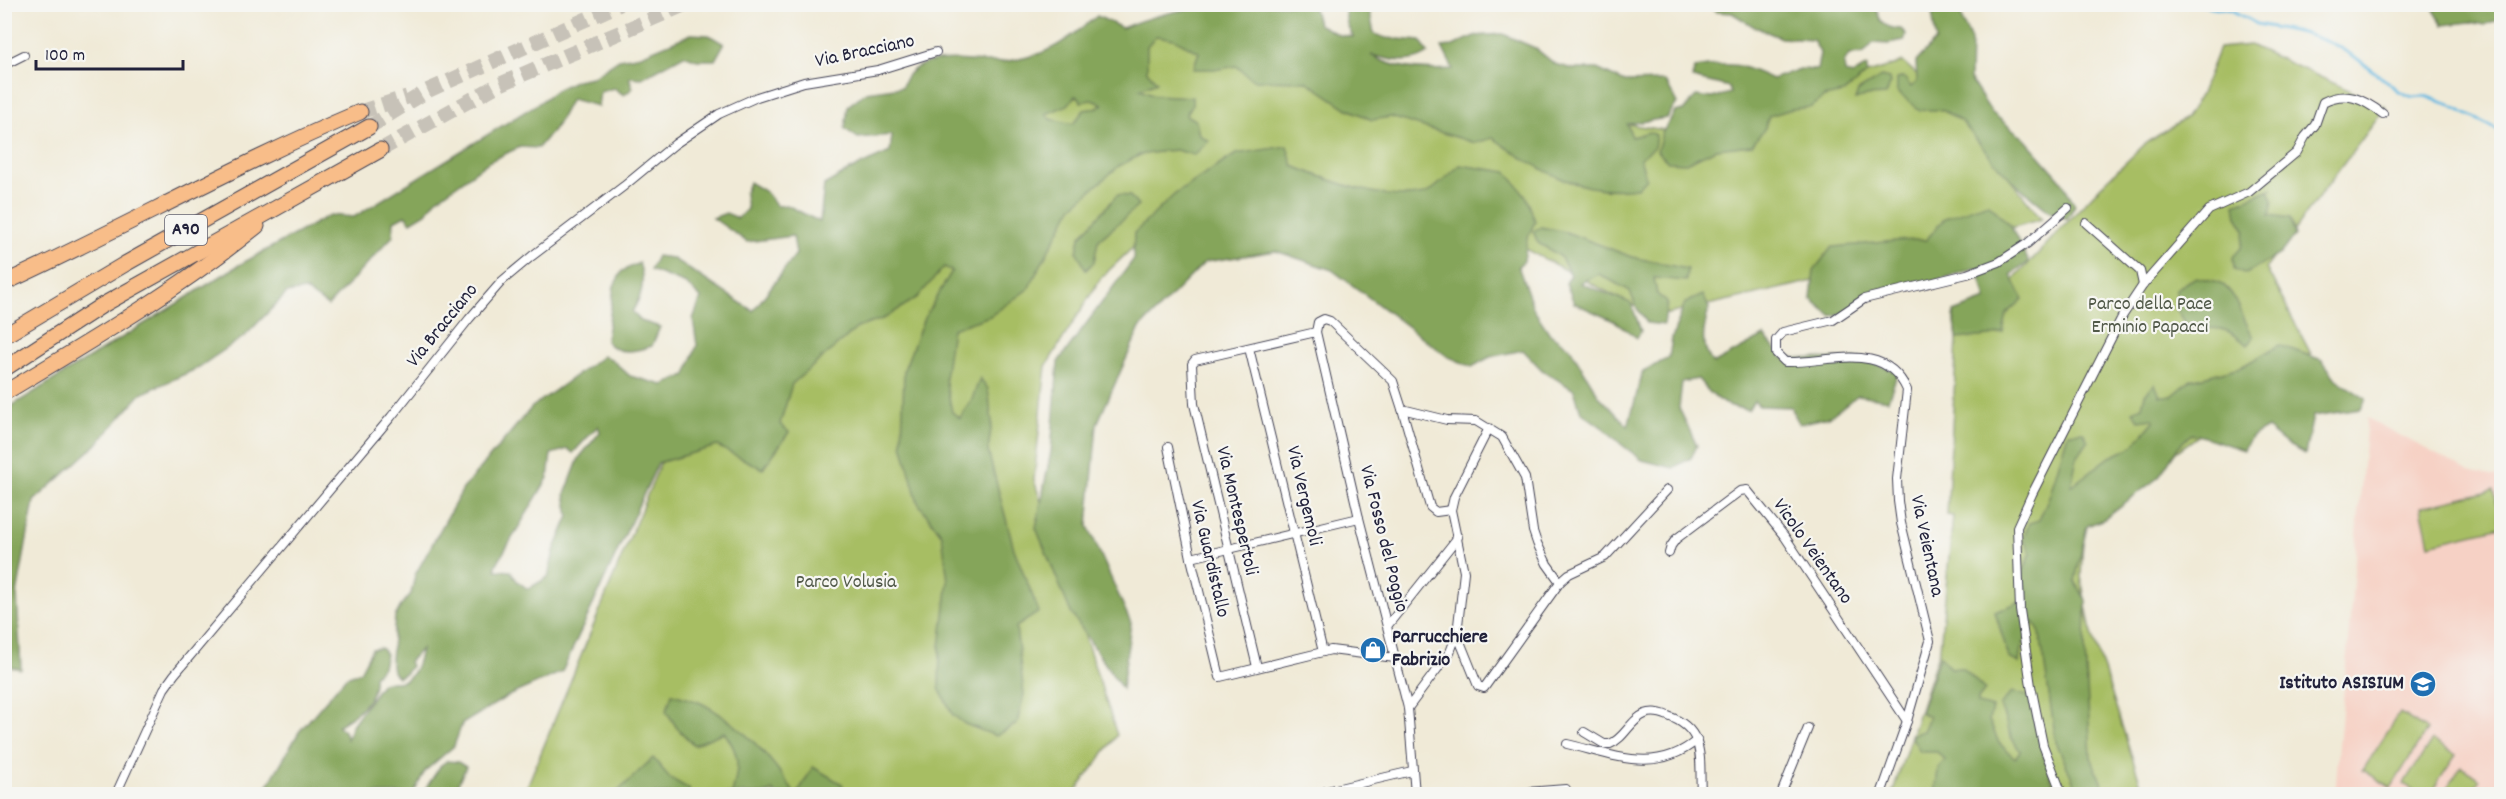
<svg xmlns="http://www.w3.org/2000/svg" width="2506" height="799" font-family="Dekko,sans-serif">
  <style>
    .built { fill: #f6d1c5 }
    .green { fill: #a7be64; stroke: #647050; stroke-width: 1.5 }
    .forest { fill: #85a55a; stroke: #54644a; stroke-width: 1.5; fill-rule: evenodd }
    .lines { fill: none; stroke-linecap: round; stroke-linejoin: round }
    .stream { stroke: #65b9e1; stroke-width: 3 }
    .highway-tunnel { stroke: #c7c2b8; stroke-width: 15; stroke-dasharray: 15 8; stroke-linecap: butt }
    .street-casing { stroke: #414052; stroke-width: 10 }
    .highway-casing { stroke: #414052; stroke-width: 17 }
    .street { stroke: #fff; stroke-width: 8 }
    .highway { stroke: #f8bd89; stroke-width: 15 }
    .labels { text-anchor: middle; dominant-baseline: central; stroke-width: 4.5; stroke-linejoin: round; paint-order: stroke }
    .shield { fill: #f6f6f2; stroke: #626272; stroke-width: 1.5 }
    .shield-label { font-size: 18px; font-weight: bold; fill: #22223b }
    .street-label { font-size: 20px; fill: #22223b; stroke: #f6f6f2 }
    .park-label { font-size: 20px; fill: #515949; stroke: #f6f6f2 }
    .poi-label { font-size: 20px; font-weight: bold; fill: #22223b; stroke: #f6f6f2; text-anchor: start }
  </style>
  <rect width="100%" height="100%" fill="#f6f6f2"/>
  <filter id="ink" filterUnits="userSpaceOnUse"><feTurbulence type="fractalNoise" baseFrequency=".0167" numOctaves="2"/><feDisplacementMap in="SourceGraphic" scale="12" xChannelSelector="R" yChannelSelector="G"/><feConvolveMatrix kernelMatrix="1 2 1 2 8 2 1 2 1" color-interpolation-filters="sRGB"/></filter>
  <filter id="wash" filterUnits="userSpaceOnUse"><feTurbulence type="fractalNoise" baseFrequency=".008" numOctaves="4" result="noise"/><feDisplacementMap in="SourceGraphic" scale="24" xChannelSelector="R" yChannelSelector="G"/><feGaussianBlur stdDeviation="1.35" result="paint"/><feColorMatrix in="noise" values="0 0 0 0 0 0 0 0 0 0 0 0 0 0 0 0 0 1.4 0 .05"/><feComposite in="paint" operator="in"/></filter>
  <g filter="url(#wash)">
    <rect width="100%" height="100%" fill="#f0ead7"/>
    <path class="built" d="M2367,418L2468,471L2501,478V794H2335Z"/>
    <g class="green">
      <path d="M1264,5L1434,93L1677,132L1903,62L1954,107L2042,219L1857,271L1655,317L1512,242L1170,212L1101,278L1046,366L1034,480L1117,735L1074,794H524L660,464L950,219L1107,37Z"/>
      <path d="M2250,45L2386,107L2266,268L2311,354L2084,519L2081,577L2090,627L2144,794H1892L1940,648L1953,516L1947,515L1957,339L1954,312L1986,300L2016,277L2100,187L2147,142L2186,118L2200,96L2219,48Z"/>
      <path d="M2494,490L2501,527L2429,544L2421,507Z"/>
      <path d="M2400,713L2427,730L2391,788L2363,770Z"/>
      <path d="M2432,740L2456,755L2430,794H2420L2404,784Z"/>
      <path d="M2461,767L2480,779L2471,794H2443Z"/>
    </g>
    <g class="forest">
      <path d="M1362,4L1370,13L1374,34L1386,38L1421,41L1428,53C1411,66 1391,60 1371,55C1395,70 1426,71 1453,69L1442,47L1453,46L1474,36L1503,34L1535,48L1555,64L1573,69H1597L1625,82L1665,81L1677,103L1667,118L1627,124L1632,137L1649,132L1656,135L1654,148L1640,158L1646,178L1637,188C1579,196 1538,170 1493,138L1475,143L1391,117L1372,120L1346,108L1306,81L1253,80L1236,66L1220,69H1193L1199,52L1174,39L1156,36L1147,46V71L1157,82L1140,89L1155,95L1192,97V105L1186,115L1196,121L1199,135L1209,141L1194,155L1176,150L1165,151L1140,155L1119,166L1072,207L1028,289L990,316L952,329L945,378L952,412L960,418L972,399L980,378L988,389L992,422L988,451L1014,549L1039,612L1016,627L1024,694L1017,724L996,736L965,724L953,715L939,688L940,647L948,581L942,535L918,503L902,444L904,370L924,318L952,271L944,267L918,297L885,318L857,328L792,384L780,424L789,432L763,469L717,446L658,463L562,672L508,696L462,724L454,746L425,771L413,794H263L299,732L346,677L360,672L372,649L381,648L386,654L383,667L374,676C377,700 355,715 337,726L344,731L347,739L352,725L382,683C389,681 396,683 402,681C415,678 419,660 421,649L409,662L411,666L406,673L398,677L393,672L391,659L395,617L402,604L411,594L415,575L463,489L532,407L603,356L611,359L630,376L663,385L686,375L697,345L693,319L701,298L686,284L650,270L657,256L672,258L753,311L796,254L793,236L747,242L713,218L726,213L738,218L747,209L745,193L749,182L766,192L777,206L787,205L820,222L824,185L852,169L890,152L892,135L858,138L845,129L848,106L866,92L902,87C913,50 963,62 992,62C1007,63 1025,58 1038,54C1060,47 1079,30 1097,16L1122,28C1186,1 1245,4 1313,5L1318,24L1339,35L1353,37L1347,24L1344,5ZM1075,96L1080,98L1081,102L1091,100L1103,104L1097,108L1084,110L1073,124L1050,119L1046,114L1068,105ZM598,426L600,432L579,458L565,494L569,516L554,551L548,577L528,589L517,581L511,571L496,570V565L548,478L551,454L568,449L573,453Z"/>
      <path d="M1707,5H1865L1877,10C1880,24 1886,28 1901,29L1906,34L1904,41L1888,44L1873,43L1863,54L1849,55L1844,63L1845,72L1852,75L1867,66V74L1843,93L1824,97L1812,107L1792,109L1769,116L1765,128L1752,145L1716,149L1686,163L1668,162L1657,151L1662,133L1675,112L1684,110L1696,96L1712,98L1731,93L1729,87L1692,78L1695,68C1730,62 1739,63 1772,79L1800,69L1817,70L1820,53L1813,40L1781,38L1753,26L1732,13L1717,12Z"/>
      <path d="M1931,5H1960L1962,20L1971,40L1970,79L1991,112L2025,139L2061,180L2075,205L2067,219L2050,212L2017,185L1999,167L1962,122L1943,110H1920L1897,92V79L1904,77L1911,87L1917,82L1916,62L1936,40Z"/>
      <path d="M2431,5H2501V18L2485,25L2471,22L2443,25Z"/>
      <path d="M691,34L709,35L724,44L715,60H697L684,55L642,78L629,77L633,88L624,95L614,88L600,92L598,106L571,99L557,125L538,148L520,147L490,161L436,200L426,213L411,222L405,215L394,221L393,236L328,306L305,290L287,293L245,336L196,369L141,394L96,445L34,501L17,594L21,669L5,666V410L239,265L330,215L354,217L539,103L556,90L576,80L592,77L619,59L641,55Z"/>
      <path d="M1881,77L1889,79L1890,84L1886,95L1867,96L1855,100L1858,91Z"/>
      <path d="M1287,146L1293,166C1328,180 1388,203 1424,194C1433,192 1452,172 1460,165L1507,172L1526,196L1535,221L1527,240L1524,261L1518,266L1534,310L1550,334L1570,348L1599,396L1628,426L1643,371L1669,358L1672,338L1685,303L1703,295L1709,308C1703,332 1699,343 1713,364L1764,336L1783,358L1862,359L1898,372L1888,400L1858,395L1829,417L1799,424L1791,407L1759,406L1754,401L1748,410C1721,405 1715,400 1698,379L1682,382L1679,408L1697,446L1691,458L1673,468L1642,460L1622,445L1607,431L1581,412L1574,390L1542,370L1523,350L1490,357L1472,367L1447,356L1332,270L1276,251L1205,262L1140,328L1097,424L1088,526L1131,623L1122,689L1071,613L1036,528L1051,451L1058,362L1133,260L1134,233L1175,194L1236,154Z"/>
      <path d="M2273,188L2269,190L2273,200L2270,215L2290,218L2295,235L2280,254L2246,274L2234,269L2233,257L2241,248L2245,230L2237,217L2235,204Z"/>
      <path d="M1117,195L1130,196L1138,206L1098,241L1094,262L1086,270L1077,252L1080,237Z"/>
      <path d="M1988,203L2010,225L2029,262L2011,275L2023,299L2007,314L2003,333L1990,336L1957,339L1954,312L1986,300L1981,280L1975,268L1929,283L1876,290L1856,310L1831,316L1811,299L1814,270L1832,247C1864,245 1894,239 1926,240L1945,218Z"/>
      <path d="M1541,227L1566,232L1632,257L1687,269L1686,281L1654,278L1657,294L1667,302L1664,325L1647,323L1636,307L1630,291L1599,274L1580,283L1631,303L1641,331L1637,338L1616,322L1574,303L1566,283L1571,275L1560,256L1538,243L1533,231Z"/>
      <path d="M639,263C646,282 642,295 632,312L641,321L660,327L652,346C637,351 617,356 606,341L614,286L622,271Z"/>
      <path d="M2196,277C2203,279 2214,280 2220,283C2239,294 2242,321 2254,337L2247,345C2227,326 2218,327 2190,329L2177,310L2176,289Z"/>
      <path d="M2279,345L2322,360L2336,379L2366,399L2361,409L2313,416L2305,454L2288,445L2267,428L2251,437L2244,450L2192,433L2178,447L2159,477L2102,520L2087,526L2075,581L2086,600L2085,650L2091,757L2106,794H2079L2056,742L2040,633L2034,622L2021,649L2019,663L2009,658L1995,612L2024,600L2027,589L2019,581L2031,553L2023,539L2029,523L2039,520L2050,494L2068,433L2083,432L2088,441L2077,457L2071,486L2110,457L2132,447L2154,421L2153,418L2139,420L2133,411L2142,407L2145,394L2155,384L2160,396H2172L2191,380L2241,367Z"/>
      <path d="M1940,655L1950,668H1963L1985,690L1978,699V704L1992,708L1989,720L1999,743L2015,758L2020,751L2012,739L2000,706L2012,692L2031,697L2043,755L2057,794H2034L2031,792V794H1935L1938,769L1945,760L1937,752H1920L1911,735L1923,731L1929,717L1920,712Z"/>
      <path d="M672,694C682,697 694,699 703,704C742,725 772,758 795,794H776L772,790L768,794H732C739,767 741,755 724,732L694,745L677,728L666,711Z"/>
      <path d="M653,758L670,778L689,789L690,794H615Z"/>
      <path d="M447,761L458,762L466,767L453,794H422L441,765Z"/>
      <path d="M813,767L842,784L846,794H797Z"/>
    </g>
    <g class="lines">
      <path class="stream" d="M2195,4L2231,10L2257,24L2302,33L2332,43L2355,57L2399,91L2412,97L2425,96L2449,105L2502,132"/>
    </g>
  </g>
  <g filter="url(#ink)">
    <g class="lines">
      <g class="highway-tunnel">
        <path d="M360,112L407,97"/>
        <path d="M369,127L427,91L620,4"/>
        <path d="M380,150L496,86L686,4"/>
      </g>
      <defs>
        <g id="street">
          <path d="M4,65L24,55"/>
          <path d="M2086,223L2140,271L2143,285"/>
          <path d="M1249,348L1323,652"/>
          <path d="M1402,409L1430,507L1436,512L1451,510L1464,572L1457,634L1450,652L1408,708"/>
          <path d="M1168,447L1191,558L1220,677L1331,650L1395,658"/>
          <path d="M1451,510L1454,497L1489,428"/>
          <path d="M1669,553L1671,546L1676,539L1740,491L1747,490L1785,537L1907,721"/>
          <path d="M1191,558L1359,518"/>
          <path d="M1388,625L1458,537"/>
          <path d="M1457,634L1478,686L1484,688L1560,582L1569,574L1605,557L1667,490"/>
          <path d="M1257,667L1194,404L1192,364L1195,360L1316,332"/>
          <path d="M1584,732L1604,744H1610C1625,738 1630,720 1645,714C1653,711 1661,713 1668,716C1707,730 1699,760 1701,794"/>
          <path d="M1567,744C1614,755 1656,775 1697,740"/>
          <path d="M116,794L164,689L174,675L391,417L469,319L502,281L532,256L624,186L675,144L719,114L757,97L804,82L878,70L936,52"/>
          <path d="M1314,794L1412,771"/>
          <path d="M1415,794L1408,708L1359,518L1316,332L1318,322L1324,319L1330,321L1393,381L1402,409L1447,420L1476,421L1502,437L1525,478L1533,531L1537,543L1547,564L1560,582"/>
          <path d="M1502,794L1566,789"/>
          <path d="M1781,794L1808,728"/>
          <path d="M1881,794L1907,721L1930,641L1901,523L1898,501L1897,479L1907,390C1884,339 1827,364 1785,362L1776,353V340L1783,332L1833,320L1864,299L1967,274L1999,262L2028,243L2068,208"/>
          <path d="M2062,794L2043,745L2031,686L2020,610L2017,527L2032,494L2123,315L2143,285L2209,210L2249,192L2297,152L2305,137L2315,125L2323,102C2346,90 2363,99 2383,114"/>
        </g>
        <g id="highway">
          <path d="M4,283C124,228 239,163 360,112"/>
          <path d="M4,336L125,264L369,127"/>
          <path d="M4,369L101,306L380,150"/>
          <path d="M4,393C91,341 178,290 257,226"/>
        </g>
      </defs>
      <use href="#street" class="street-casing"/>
      <use href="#highway" class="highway-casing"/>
      <use href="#street" class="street"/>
      <use href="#highway" class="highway"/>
    </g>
  </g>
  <defs>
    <symbol id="shop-disc" viewBox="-11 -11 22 22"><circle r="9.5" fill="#1f6fb2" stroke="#f6f6f2"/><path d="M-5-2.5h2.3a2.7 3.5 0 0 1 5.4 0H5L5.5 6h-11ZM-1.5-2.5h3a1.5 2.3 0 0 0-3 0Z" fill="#fff"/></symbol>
    <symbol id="school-disc" viewBox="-11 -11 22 22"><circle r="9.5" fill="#1f6fb2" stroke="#f6f6f2"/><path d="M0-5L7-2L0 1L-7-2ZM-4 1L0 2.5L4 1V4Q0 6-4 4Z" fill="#fff"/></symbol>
  </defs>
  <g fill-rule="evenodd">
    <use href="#shop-disc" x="1358" y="635" width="30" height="30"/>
    <use href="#school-disc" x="2408" y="669" width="30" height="30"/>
  </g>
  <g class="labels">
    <rect class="shield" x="165" y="215" width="42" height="30" rx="4.5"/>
    <g class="shield-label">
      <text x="186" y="230">A90</text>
    </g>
    <g class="street-label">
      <text transform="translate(865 52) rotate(-12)">Via Bracciano</text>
      <text transform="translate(443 326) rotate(-51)">Via Bracciano</text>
      <text transform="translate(1303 496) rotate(77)">Via Vergemoli</text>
      <text transform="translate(1236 511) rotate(77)">Via Montespertoli</text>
      <text transform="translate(1383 539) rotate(76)">Via Fosso del Poggio</text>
      <text transform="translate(1926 546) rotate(78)">Via Veientana</text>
      <text transform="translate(1812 552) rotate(55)">Vicolo Veientano</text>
      <text transform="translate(1209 559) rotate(77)">Via Guardistallo</text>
    </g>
    <g class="park-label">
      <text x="2150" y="305">Parco della Pace<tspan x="2150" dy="23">Erminio Papacci</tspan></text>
      <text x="846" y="583">Parco Volusia</text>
    </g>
    <g class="poi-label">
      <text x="1392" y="638">Parrucchiere<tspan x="1392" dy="23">Fabrizio</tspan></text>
      <text x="2404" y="684" text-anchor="end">Istituto ASISIUM</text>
    </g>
  </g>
  <rect width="2506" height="799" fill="none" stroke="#f6f6f2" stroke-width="24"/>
  <path d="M36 60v9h147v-9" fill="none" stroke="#22223b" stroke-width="3"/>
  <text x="45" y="60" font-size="18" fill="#22223b" stroke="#f6f6f2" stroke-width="4.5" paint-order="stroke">100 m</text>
</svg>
